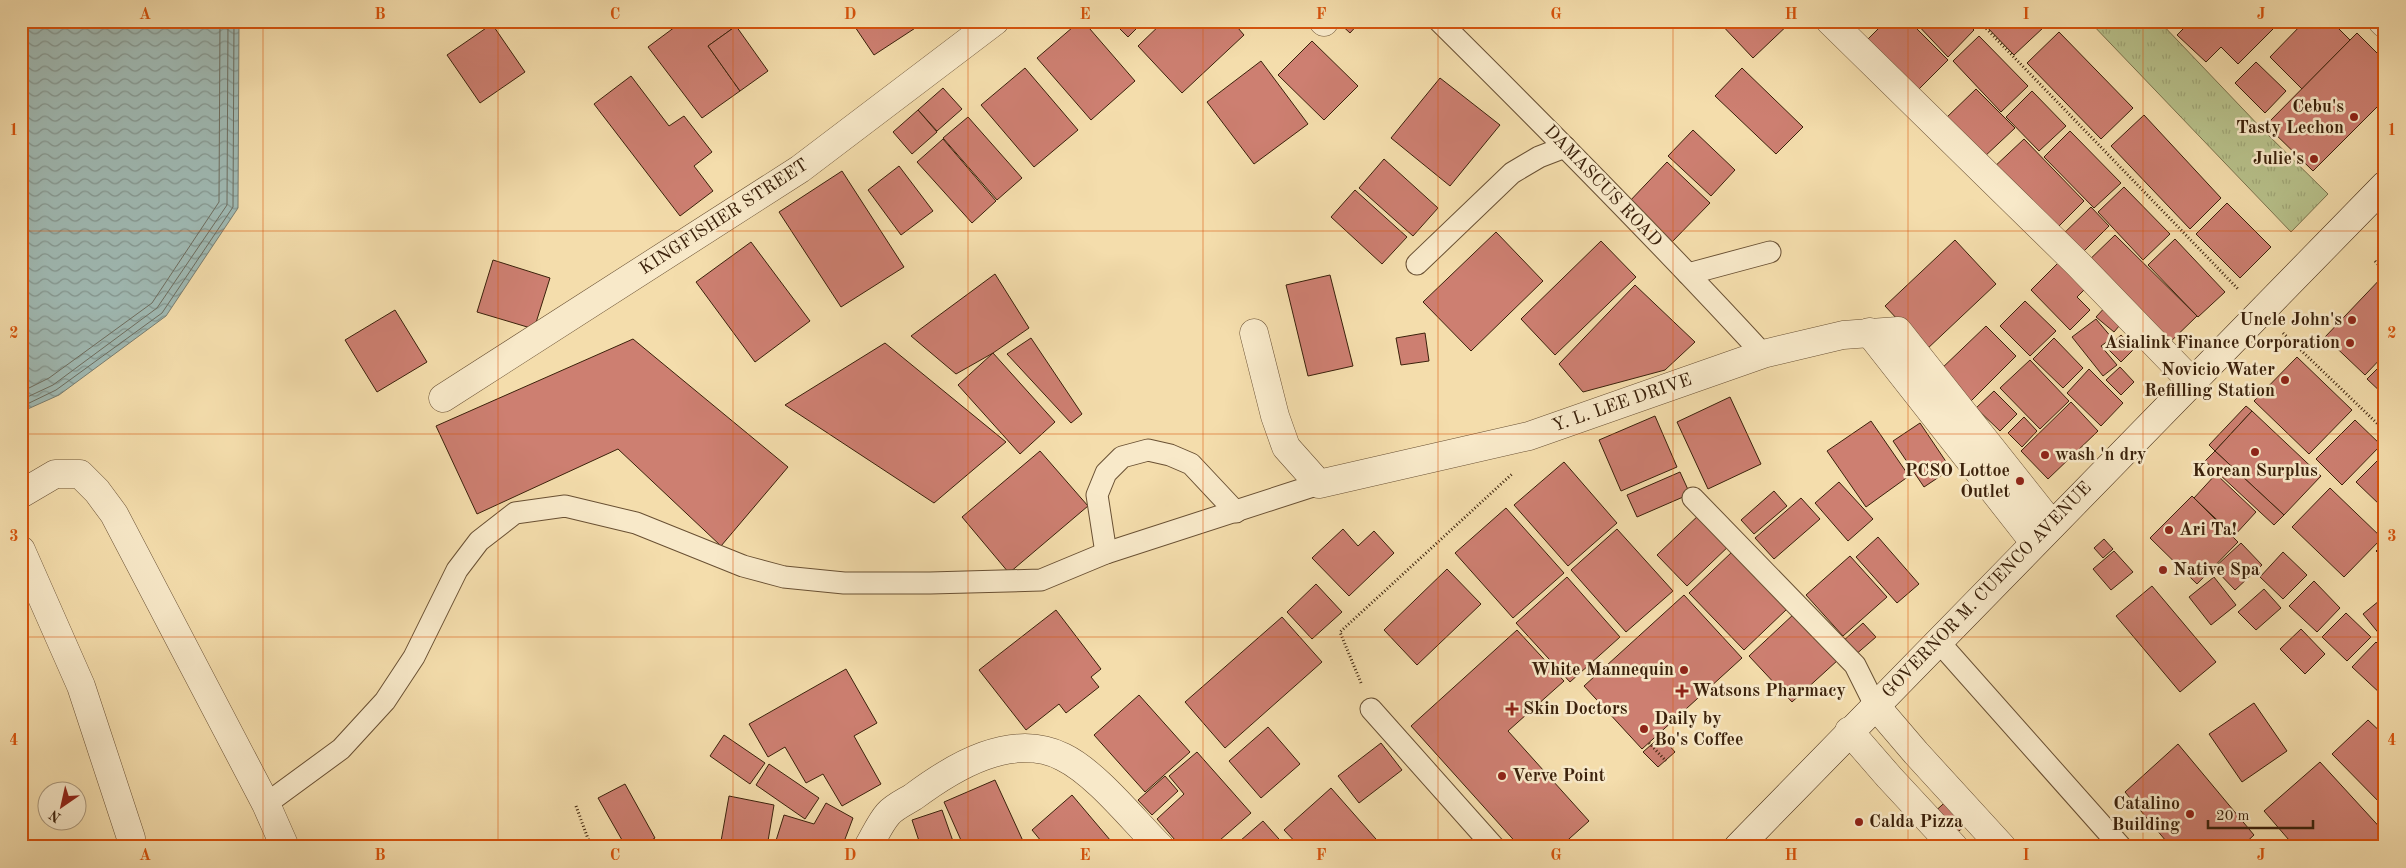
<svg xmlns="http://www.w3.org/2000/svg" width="2406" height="868" font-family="'Old Standard TT',serif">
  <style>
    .grass { fill: url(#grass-tufts); stroke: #7a724c }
    .water { fill: url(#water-waves); stroke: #787d70 }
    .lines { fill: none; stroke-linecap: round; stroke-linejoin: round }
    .shore { stroke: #6e6e60; stroke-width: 1 }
    .building { fill: #cd7f71; stroke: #3b210b }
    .lane-casing { stroke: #695033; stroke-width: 23 }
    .street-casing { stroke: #695033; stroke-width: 29 }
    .secondary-casing { stroke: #3b210b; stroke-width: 29 }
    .path { stroke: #3b210b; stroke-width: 3; stroke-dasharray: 1 2.5; stroke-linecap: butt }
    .lane { stroke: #f8e9c9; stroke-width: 21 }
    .street { stroke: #f8e9c9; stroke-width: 28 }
    .secondary { stroke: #f8e9c9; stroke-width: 28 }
    .grid { fill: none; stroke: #d7530c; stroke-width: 1; stroke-opacity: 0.55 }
    .poi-dot { fill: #8f2418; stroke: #f8e9c9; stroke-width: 2 }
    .labels { text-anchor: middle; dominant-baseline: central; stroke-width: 5; stroke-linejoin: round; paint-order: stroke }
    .poi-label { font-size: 18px; font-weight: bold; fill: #3b210b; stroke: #f8e9c9; text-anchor: end }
    .street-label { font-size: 18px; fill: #3b210b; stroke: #f8e9c9 }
    .neatline { fill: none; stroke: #d7530c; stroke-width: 2 }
    .grid-label { font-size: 16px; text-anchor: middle; font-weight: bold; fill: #d7530c }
  </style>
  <defs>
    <pattern id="grass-tufts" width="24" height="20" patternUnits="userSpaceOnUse" patternTransform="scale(1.25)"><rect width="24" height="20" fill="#b8c28c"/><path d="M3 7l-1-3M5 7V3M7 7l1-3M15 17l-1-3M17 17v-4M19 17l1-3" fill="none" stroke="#9fa677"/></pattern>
    <pattern id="water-waves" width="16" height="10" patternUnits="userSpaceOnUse" patternTransform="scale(1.25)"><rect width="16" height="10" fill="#a0bab4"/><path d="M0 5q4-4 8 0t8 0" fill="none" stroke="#849791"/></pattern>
  </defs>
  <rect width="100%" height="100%" fill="#f4ddac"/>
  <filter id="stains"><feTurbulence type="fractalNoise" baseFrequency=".004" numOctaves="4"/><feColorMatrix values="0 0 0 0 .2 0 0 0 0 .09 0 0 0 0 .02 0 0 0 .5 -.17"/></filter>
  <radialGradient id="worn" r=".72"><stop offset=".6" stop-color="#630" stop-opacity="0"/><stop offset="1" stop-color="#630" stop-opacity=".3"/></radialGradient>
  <path class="grass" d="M2089,21H2159L2262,129L2328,194L2291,232Z"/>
  <path class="water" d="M21,21H239L238,208L166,316L59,395L21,412Z"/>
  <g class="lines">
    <g class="shore">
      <path d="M21,392L49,378L152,303L219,202L220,21"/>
      <path d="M21,400L53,385L157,308L227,205L228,21"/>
      <path d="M21,407L56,390L162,313L233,207L234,21"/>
    </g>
  </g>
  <g class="building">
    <path d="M683,21H732L736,26L708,46L740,91L702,118L648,47Z"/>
    <path d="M851,21H926L874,55Z"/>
    <path d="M1080,21H1083L1135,81L1091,120L1037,58Z"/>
    <path d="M1112,21H1144L1128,37Z"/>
    <path d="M1164,21H1232L1244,35L1182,93L1138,46Z"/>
    <path d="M1337,21H1361L1350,33Z"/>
    <path d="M1718,21H1792L1753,58Z"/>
    <path d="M1886,21H1909L1948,60L1917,91L1867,40Z"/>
    <path d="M1914,21H1965L1974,30L1948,57Z"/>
    <path d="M1981,21H2038L2044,27L2014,55Z"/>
    <path d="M2191,21H2281L2238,64L2221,47L2206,62L2177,35Z"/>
    <path d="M2305,21H2331L2350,40L2302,89L2270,57Z"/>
    <path d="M492,24L525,72L480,103L447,55Z"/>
    <path d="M736,26L768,71L740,91L708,46Z"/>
    <path d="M2059,32L2133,108L2101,139L2027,63Z"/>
    <path d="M2357,33L2385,61V99L2313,171L2266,125Z"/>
    <path d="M1979,36L2028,86L2001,112L1953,61Z"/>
    <path d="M1312,41L1358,86L1324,120L1278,75Z"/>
    <path d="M1261,61L1308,124L1254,164L1207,102Z"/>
    <path d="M2256,62L2286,91L2265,113L2235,83Z"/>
    <path d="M1025,68L1078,130L1034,167L981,105Z"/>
    <path d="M1742,68L1803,127L1776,154L1715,96Z"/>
    <path d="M631,76L669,126L684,116L712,152L694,166L713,191L680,216L594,104Z"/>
    <path d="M1440,78L1500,125L1450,186L1391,138Z"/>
    <path d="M943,88L962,109L937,131L918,110Z"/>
    <path d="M1976,89L2015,128L1983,158L1945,119Z"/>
    <path d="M2032,91L2066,126L2039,151L2006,117Z"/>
    <path d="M918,110L937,132L912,154L893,132Z"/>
    <path d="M2144,115L2221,198L2190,229L2111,146Z"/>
    <path d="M968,117L1022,178L997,200L943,138Z"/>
    <path d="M1693,130L1735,170L1711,196L1668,156Z"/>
    <path d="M2070,131L2121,183L2094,208L2044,157Z"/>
    <path d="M943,139L996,201L972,223L917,162Z"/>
    <path d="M2024,139L2084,201L2053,232L1992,169Z"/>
    <path d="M1384,159L1438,208L1413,236L1359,188Z"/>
    <path d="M1667,162L1710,203L1669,245L1627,204Z"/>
    <path d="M899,166L933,211L901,235L868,190Z"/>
    <path d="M842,171L904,267L841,307L779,212Z"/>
    <path d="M2124,187L2170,234L2143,260L2098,212Z"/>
    <path d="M1355,190L1407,237L1382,264L1331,217Z"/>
    <path d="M2227,203L2271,247L2240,278L2196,234Z"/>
    <path d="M2091,207L2109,226L2077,258L2058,239Z"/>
    <path d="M1496,232L1543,281L1471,351L1423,302Z"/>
    <path d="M2115,235L2197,316L2164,348L2083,266Z"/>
    <path d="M2175,239L2225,292L2198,317L2148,265Z"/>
    <path d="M1955,240L1996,284L1926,350L1885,306Z"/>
    <path d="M1601,241L1636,277L1555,355L1521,319Z"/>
    <path d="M751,242L810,321L755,362L696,282Z"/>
    <path d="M493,260L550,278L534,329L477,312Z"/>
    <path d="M2061,260L2087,287L2077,297L2090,310L2070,330L2031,290Z"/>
    <path d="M995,274L1029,328L993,353L956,374L911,336Z"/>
    <path d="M2385,274V354L2365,375L2325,337Z"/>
    <path d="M1330,275L1353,366L1308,376L1286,285Z"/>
    <path d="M1635,285L1695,342L1665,370L1583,392L1559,364Z"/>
    <path d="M2025,301L2056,331L2030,356L2000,326Z"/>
    <path d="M2108,304L2125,319L2114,332L2096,317Z"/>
    <path d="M395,310L427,362L377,392L345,340Z"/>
    <path d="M2096,319L2112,338L2101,346L2117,365L2103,376L2072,337Z"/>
    <path d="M1986,326L2016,356L1970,402L1939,371Z"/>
    <path d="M1425,333L1429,361L1401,365L1396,338Z"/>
    <path d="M2121,335L2135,348L2121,362L2107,348Z"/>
    <path d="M1031,338L1082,414L1071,423L1007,354Z"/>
    <path d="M2054,338L2083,368L2063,388L2033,359Z"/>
    <path d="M633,339L788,467L721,546L618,449L477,514L436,426Z"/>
    <path d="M885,343L1006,442L934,503L785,405Z"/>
    <path d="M993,353L1055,422L1020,454L958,385Z"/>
    <path d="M2297,357L2352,410L2309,454L2254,401Z"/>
    <path d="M2030,360L2069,401L2040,429L2000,388Z"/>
    <path d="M2385,361V396L2367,379Z"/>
    <path d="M2120,367L2134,382L2121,395L2106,380Z"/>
    <path d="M2089,369L2123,403L2101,426L2067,393Z"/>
    <path d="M1994,391L2017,414L2000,431L1976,408Z"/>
    <path d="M1730,397L1761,464L1708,489L1677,422Z"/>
    <path d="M2071,402L2098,431L2048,479L2021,451Z"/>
    <path d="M2246,406L2252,411L2215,451L2209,445Z"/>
    <path d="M2252,411L2321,476L2284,515L2215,451Z"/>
    <path d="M1655,416L1677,467L1621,491L1599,440Z"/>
    <path d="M2024,417L2037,431L2022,447L2008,433Z"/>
    <path d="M2355,420L2381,445L2342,485L2316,459Z"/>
    <path d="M1871,421L1909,476L1866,507L1827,451Z"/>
    <path d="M1920,423L1951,469L1924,487L1893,441Z"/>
    <path d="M1040,451L1088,506L1009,573L962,517Z"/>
    <path d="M2215,451L2284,515L2274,525L2205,461Z"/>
    <path d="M2385,453V502L2381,506L2356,482Z"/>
    <path d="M1564,462L1617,523L1568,566L1514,505Z"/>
    <path d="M1680,472L1690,494L1637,517L1627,495Z"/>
    <path d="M2216,474L2256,512L2234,536L2194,498Z"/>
    <path d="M1839,482L1873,519L1848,541L1815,503Z"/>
    <path d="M2330,488L2382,538L2344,577L2292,527Z"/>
    <path d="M1774,491L1787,506L1754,534L1741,520Z"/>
    <path d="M2192,496L2238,542L2197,584L2150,538Z"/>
    <path d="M1801,498L1820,519L1774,559L1755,538Z"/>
    <path d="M1506,508L1564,573L1513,618L1455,553Z"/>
    <path d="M1702,512L1732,543L1687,586L1657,555Z"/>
    <path d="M1343,529L1358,546L1374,531L1394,553L1349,596L1312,558Z"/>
    <path d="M1617,529L1673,591L1626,632L1571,570Z"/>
    <path d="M1878,537L1919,584L1897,603L1856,557Z"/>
    <path d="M2104,539L2113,549L2103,558L2094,548Z"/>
    <path d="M2385,542V560L2376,551Z"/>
    <path d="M2241,543L2262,565L2235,590L2214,568Z"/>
    <path d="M1733,551L1787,609L1744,650L1689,593Z"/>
    <path d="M2114,551L2133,572L2111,590L2093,569Z"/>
    <path d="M2283,552L2307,575L2283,599L2260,577Z"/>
    <path d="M1850,556L1887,597L1843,636L1806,595Z"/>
    <path d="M1447,569L1481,604L1417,665L1384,630Z"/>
    <path d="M1567,577L1620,637L1570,682L1516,623Z"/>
    <path d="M2214,577L2236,605L2211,625L2189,597Z"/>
    <path d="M2314,581L2340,608L2317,632L2289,606Z"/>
    <path d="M1316,584L1342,612L1312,639L1287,612Z"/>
    <path d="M2152,586L2216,662L2180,692L2116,616Z"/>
    <path d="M2264,589L2281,608L2256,630L2238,612Z"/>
    <path d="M1684,595L1742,658L1642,749L1584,686Z"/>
    <path d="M2385,596V641L2363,614Z"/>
    <path d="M1056,610L1101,669L1091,677L1099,687L1066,713L1059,704L1026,730L979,670Z"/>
    <path d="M1795,613L1838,660L1792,702L1749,656Z"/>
    <path d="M2346,613L2371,637L2347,661L2322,637Z"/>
    <path d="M1282,617L1322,662L1225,748L1185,702Z"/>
    <path d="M1863,623L1876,637L1854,656L1842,642Z"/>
    <path d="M2301,629L2325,654L2305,674L2280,649Z"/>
    <path d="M1517,630L1564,681L1508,731L1589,821L1560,847H1520L1411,726Z"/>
    <path d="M2376,642L2385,651V692L2382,695L2352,667Z"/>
    <path d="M846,669L877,723L854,736L881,784L842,806L823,774L806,783L785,747L768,757L749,724Z"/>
    <path d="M1139,695L1190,752L1145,792L1094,735Z"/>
    <path d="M2254,703L2287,751L2242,782L2209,734Z"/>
    <path d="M2368,720L2385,736V808L2332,754Z"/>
    <path d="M1268,727L1300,764L1261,798L1229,761Z"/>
    <path d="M724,735L765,763L750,784L710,756Z"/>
    <path d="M1661,736L1675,752L1658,767L1643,752Z"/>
    <path d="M1381,743L1402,770L1359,803L1338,776Z"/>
    <path d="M2178,744L2254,835L2241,847H2171L2125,792Z"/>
    <path d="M1197,752L1251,813L1212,847H1181L1157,819L1184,794L1169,776Z"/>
    <path d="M2320,762L2385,833V837L2374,847H2295L2264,811Z"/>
    <path d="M769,764L819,798L805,819L756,785Z"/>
    <path d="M1165,776L1178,791L1152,815L1138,800Z"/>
    <path d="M995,780L1023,841L1010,847H964L944,802Z"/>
    <path d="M625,784L655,838L640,847H626L598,798Z"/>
    <path d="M1331,788L1383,847H1300L1284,830Z"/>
    <path d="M1072,795L1116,847H1046L1032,830Z"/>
    <path d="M729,796L774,805L767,847H720Z"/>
    <path d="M1951,797L1972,820L1953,836L1932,814Z"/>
    <path d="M826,803L853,818L842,847H774L784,815L814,824Z"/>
    <path d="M942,810L955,847H921L912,820Z"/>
    <path d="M1263,821L1286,847H1233Z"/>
    <path d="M1886,839L1893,847H1878Z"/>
  </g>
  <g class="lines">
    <defs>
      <g id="lane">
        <path d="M1439,21C1549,130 1658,240 1763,354"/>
        <path d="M1417,264L1512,173L1539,157L1565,147"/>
        <path d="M1688,274L1770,252"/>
        <path d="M1693,498L1855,665L1875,705"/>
        <path d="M1106,553L1097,495L1106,473L1122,457L1148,450L1170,455L1191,464L1236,512"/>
        <path d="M1938,641L2121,847"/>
        <path d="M1371,709L1494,847"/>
        <path d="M266,804L341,749L385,701L414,657L457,570L479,541L515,513L565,506L636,523L743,566L784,577L844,583H930L1041,580L1106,553L1319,484"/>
      </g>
      <g id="street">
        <path d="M1323,21L1324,22"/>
        <path d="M1830,21L2078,264L2192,382"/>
        <path d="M2382,21L2385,24"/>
        <path d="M1869,332L2034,542"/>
        <path d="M1254,333L1275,416L1286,447L1319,484L1529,436L1763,354L1843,335L1898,331L2052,525"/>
        <path d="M443,398L800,169L995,21"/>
        <path d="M21,494L55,474H80L97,491L114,514L266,804L285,847"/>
        <path d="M21,550L81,686L131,838"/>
        <path d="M1875,705L1916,753L2002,847"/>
        <path d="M1849,731L1889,777L1954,847"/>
        <path d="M868,847C874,837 880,823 888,814C894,807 905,802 913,797C953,767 1012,731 1063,757C1096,773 1133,820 1160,847"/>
      </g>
      <path id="secondary" d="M1738,847L2385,185"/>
    </defs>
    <use href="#lane" class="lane-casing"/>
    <use href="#street" class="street-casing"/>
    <use href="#secondary" class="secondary-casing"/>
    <g class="path">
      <path d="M1979,21L2239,290"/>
      <path d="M2375,261L2385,272"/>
      <path d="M2283,333L2385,431"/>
      <path d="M1361,683L1340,632L1512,474"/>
      <path d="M1649,743L1666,761"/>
      <path d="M576,806L591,847"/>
    </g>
    <use href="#lane" class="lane"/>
    <use href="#street" class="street"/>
    <use href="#secondary" class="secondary"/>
  </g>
  <path class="grid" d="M263,21V847M498,21V847M733,21V847M968,21V847M1203,21V847M1438,21V847M1673,21V847M1908,21V847M2143,21V847M21,231H2385M21,434H2385M21,637H2385"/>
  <g class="poi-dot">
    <circle cx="2354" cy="117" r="5"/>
    <circle cx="2314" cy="159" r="5"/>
    <circle cx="2352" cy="320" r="5"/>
    <circle cx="2350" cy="343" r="5"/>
    <circle cx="2285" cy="380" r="5"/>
    <circle cx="2255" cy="452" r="5"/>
    <circle cx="2045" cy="455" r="5"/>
    <circle cx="2020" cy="481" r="5"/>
    <circle cx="2169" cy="530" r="5"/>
    <circle cx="2163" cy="570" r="5"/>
    <circle cx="1684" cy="670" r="5"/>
    <path d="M1679.5 683.5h5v5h5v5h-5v5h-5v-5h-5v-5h5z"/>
    <path d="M1509.5 701.5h5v5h5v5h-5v5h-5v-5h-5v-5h5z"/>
    <circle cx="1644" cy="729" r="5"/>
    <circle cx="1502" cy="776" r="5"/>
    <circle cx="2190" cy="814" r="5"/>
    <circle cx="1859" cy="822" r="5"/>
  </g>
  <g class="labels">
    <g class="poi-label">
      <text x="2344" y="107">Cebu's<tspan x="2344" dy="21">Tasty Lechon</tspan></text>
      <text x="2304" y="159">Julie's</text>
      <text x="2342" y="320">Uncle John's</text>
      <text x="2340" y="343">Asialink Finance Corporation</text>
      <text x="2275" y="370">Novicio Water<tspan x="2275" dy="21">Refilling Station</tspan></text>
      <text x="2055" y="455" text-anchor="start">wash 'n dry</text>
      <text x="2010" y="471">PCSO Lottoe<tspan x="2010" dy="21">Outlet</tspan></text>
      <text x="2255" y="471" text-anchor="middle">Korean Surplus</text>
      <text x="2179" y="530" text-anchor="start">Ari Ta!</text>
      <text x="2173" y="570" text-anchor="start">Native Spa</text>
      <text x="1674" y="670">White Mannequin</text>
      <text x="1692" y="691" text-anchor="start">Watsons Pharmacy</text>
      <text x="1523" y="709" text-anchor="start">Skin Doctors</text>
      <text x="1654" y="719" text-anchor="start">Daily by<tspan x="1654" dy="21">Bo's Coffee</tspan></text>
      <text x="1512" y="776" text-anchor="start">Verve Point</text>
      <text x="2180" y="804">Catalino<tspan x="2180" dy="21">Building</tspan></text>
      <text x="1869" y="822" text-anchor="start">Calda Pizza</text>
    </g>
    <g class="street-label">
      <text transform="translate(1603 186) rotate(46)">DAMASCUS ROAD</text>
      <text transform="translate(724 217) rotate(-33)">KINGFISHER STREET</text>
      <text transform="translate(1622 403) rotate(-19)">Y. L. LEE DRIVE</text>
      <text transform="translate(1987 590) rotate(-46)">GOVERNOR M. CUENCO AVENUE</text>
    </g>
  </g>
  <rect width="2406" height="868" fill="none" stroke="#f4ddac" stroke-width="55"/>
  <g transform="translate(62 806) rotate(214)"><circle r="24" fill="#f8e9c9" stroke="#ac997d"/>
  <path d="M0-4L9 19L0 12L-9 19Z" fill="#8f2418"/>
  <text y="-8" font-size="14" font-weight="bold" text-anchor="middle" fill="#3b210b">N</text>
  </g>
  <path d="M2208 820v8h105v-8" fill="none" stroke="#3b210b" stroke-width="2.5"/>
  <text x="2216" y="820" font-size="15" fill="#3b210b" stroke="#f8e9c9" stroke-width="4" paint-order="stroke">20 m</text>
  <rect x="28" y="28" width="2350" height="812" class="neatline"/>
  <g class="grid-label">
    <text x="145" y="19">A</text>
    <text x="380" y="19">B</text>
    <text x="615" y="19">C</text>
    <text x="850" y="19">D</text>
    <text x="1085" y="19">E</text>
    <text x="1321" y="19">F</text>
    <text x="1556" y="19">G</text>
    <text x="1791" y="19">H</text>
    <text x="2026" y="19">I</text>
    <text x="2261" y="19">J</text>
    <text x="14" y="135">1</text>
    <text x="2392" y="135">1</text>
    <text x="14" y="338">2</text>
    <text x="2392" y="338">2</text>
    <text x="14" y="541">3</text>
    <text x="2392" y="541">3</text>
    <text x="14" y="745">4</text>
    <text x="2392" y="745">4</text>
    <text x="145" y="860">A</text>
    <text x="380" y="860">B</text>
    <text x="615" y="860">C</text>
    <text x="850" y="860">D</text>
    <text x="1085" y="860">E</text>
    <text x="1321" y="860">F</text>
    <text x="1556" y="860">G</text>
    <text x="1791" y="860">H</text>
    <text x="2026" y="860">I</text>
    <text x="2261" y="860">J</text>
  </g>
  <rect width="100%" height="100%" filter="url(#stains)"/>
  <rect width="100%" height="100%" fill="url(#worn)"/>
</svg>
